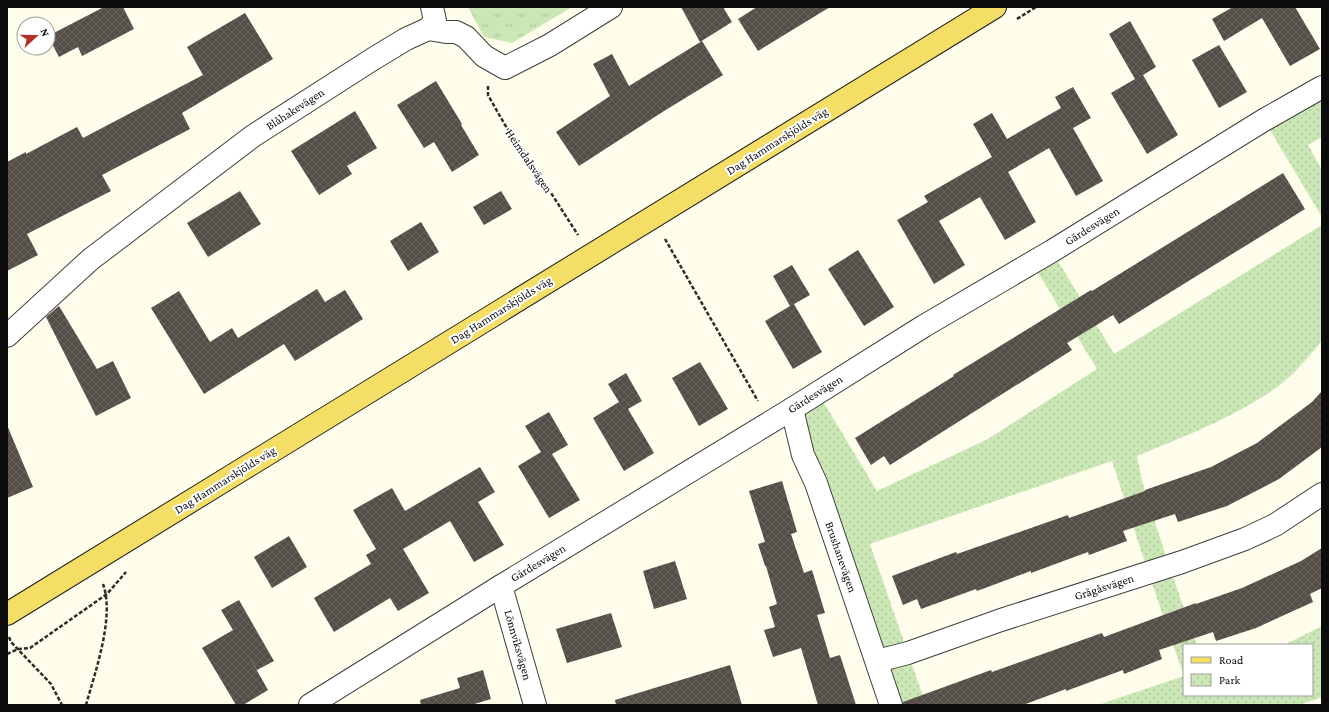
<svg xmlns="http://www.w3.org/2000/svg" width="1329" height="712" font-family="'Crimson Pro',serif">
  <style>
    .grass { fill: url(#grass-tufts) }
    .park { fill: url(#park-dots) }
    .building { fill: url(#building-cross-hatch) }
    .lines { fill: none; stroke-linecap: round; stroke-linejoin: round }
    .minor-casing { stroke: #3e3e3e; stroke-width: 24 }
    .major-casing { stroke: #1c1c1c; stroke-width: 24 }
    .path { stroke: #2d2d2d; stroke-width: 2.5; stroke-dasharray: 4 2; stroke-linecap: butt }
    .minor { stroke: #fff; stroke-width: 22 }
    .major { stroke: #f4de65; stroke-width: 22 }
    .labels { text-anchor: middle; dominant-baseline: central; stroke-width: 4; stroke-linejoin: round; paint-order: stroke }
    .street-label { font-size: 12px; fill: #0b0b0b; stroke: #fff }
  </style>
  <defs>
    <pattern id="grass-tufts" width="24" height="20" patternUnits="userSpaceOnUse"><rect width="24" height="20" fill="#cbe7b6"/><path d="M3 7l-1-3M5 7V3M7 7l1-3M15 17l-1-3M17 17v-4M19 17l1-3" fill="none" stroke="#adc59b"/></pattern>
    <pattern id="park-dots" width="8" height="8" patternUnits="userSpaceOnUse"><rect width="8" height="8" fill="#cbe7b6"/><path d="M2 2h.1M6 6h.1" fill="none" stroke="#adc59b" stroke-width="1.8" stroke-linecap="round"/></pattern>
    <pattern id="building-cross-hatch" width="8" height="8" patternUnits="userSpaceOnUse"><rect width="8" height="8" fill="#544e48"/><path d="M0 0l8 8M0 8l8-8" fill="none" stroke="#68635e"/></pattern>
  </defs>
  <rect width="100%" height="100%" fill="#fefcea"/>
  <path class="grass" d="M468,7H572L512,43L484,37Z"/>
  <g class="park">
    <path d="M1322,87V137L1308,145L1322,170V217L1264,120Z"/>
    <path d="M1322,225V341C1308,357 1294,375 1277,387C1234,418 1185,436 1137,456L1142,481L1169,566L1197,645H1184V695H1312V645H1284L1322,626V697L1299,705H1098L1184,676L1148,572L1112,461L870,544L926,705H891L792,409L818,393L877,491L988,439L1097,369L1032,263L1052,251L1114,354Z"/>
  </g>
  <g class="building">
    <path d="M104,7H123L134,29L82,56L78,47L59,57L48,36Z"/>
    <path d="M681,7H723L732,22L700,42Z"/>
    <path d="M757,7H830L758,51L738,19Z"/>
    <path d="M1233,7H1295L1320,49L1290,66L1262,18L1224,41L1212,19Z"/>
    <path d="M245,13L273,59L182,113L190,129L102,175L111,191L27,234L38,255L7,271V162L26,152V154L77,127L83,138L203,75L187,47Z"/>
    <path d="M1130,21L1156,67L1143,75L1178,135L1147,154L1111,93L1135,79L1109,34Z"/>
    <path d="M702,41L723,75L664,111L579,166L556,132L610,96L593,64L612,54L629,86Z"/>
    <path d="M1219,45L1247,92L1219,108L1192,60Z"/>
    <path d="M436,81L462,124L461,125L479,155L452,172L434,142L424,148L397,105Z"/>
    <path d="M1073,87L1091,118L1073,128L1103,181L1076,196L1049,148L1008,172L1036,222L1005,240L980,197L939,221L965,265L934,284L897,220L928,202L924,196L992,157L973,124L992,113L1007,139L1061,108L1055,97Z"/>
    <path d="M355,111L377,148L347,166L352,174L319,195L291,151Z"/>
    <path d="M1283,173L1305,209L1119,324L1113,315L1067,343L1072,350L890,465L884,456L871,465L855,438L954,376L953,375L1091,290L1092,291Z"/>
    <path d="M240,191L261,224L208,257L187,223Z"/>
    <path d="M501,191L512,209L484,225L473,207Z"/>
    <path d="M421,222L439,252L408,271L390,241Z"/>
    <path d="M858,250L894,307L864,326L828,269Z"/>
    <path d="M792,265L810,295L794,304L822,352L793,369L765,321L790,306L773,276Z"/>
    <path d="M317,289L325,302L345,290L363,319L295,361L284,344L204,394L151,308L179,291L210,342L232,328L238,338Z"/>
    <path d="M59,306L97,369L113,361L131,398L96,416L46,317Z"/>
    <path d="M700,362L728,409L699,426L672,378Z"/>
    <path d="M626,373L642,401L628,409L654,453L624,471L593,418L619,402L608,384Z"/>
    <path d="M1322,391V447L1279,479L1227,506L1178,522L1175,514L1123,531L1127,541L1089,555L1088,552L1031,573V571L977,591L976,589L921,609L917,599L903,605L892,576L956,552L957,554L1068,515L1069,518L1145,491V490L1211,467L1257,443L1312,402Z"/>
    <path d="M549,412L568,445L552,454L580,500L549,518L518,466L541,452L525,426Z"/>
    <path d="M7,425L33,487L7,498Z"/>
    <path d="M480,467L495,492L478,502L504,545L474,562L450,521L403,549L429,593L398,611L390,598L334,632L314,598L371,564L366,555L376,549L353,510L392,488L405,511Z"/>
    <path d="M782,481L797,532L791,534L804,573L812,570L825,613L817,615L830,658L840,655L856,705H818L801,648L773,657L764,630L775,627L769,607L777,604L766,566H765L758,544L765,542L749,491Z"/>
    <path d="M289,536L307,567L272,588L254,557Z"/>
    <path d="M1322,548V588L1310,594L1313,602L1256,628L1216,641L1213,632L1159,650L1162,659L1124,674L1123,670L1066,691V689L1023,705H903V702L991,670L992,672L1102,633L1104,637L1196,603V604L1242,588L1301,561Z"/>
    <path d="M675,561L687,599L654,609L643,571Z"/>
    <path d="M239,600L274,661L257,670L246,651L268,690L243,705H236L202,648L233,630L221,610Z"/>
    <path d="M611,613L622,647L567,663L556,629Z"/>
    <path d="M730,665L742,705H616L615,700Z"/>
    <path d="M483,670L491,699L471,705H421L420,700L460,688L457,678Z"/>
  </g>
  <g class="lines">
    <defs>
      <g id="minor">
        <path d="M428,29L435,21L432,7"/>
        <path d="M7,336L91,259L253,136L373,59L406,39L428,29L446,32H456L466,37L484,56L505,68L550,45L611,7"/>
        <path d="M792,409L803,455L816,483L891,705"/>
        <path d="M501,586L535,705"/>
        <path d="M877,661L908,653L1001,620L1182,562L1245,539L1275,525L1322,494"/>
        <path d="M310,705L501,586L792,409L924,326L1052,251L1264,120L1322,87"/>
      </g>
      <path id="major" d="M7,614L995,7"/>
    </defs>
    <use href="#minor" class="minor-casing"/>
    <use href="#major" class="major-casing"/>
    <g class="path">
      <path d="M1017,19L1036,7"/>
      <path d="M488,86V95L505,125L526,154L578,235"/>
      <path d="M665,239L758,401"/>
      <path d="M9,637L11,642L51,684L62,705"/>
      <path d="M7,654L18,649L30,648L107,594L126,572"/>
      <path d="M86,705C95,672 115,617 103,584"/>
    </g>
    <use href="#minor" class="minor"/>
    <use href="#major" class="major"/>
  </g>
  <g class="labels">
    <g class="street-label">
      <text transform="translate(295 109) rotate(-33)">Blåhakevägen</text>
      <text transform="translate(777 141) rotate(-32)">Dag Hammarskjölds väg</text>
      <text transform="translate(529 161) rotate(56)">Heimdalsvägen</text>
      <text transform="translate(1092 226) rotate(-32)">Gärdesvägen</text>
      <text transform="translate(501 310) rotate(-32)">Dag Hammarskjölds väg</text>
      <text transform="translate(815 394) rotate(-32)">Gärdesvägen</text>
      <text transform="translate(225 480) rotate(-32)">Dag Hammarskjölds väg</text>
      <text transform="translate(841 557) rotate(71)">Brushanevägen</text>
      <text transform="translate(538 563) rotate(-31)">Gärdesvägen</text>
      <text transform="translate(1104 587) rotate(-18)">Grågåsvägen</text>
      <text transform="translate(518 645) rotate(74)">Lönnviksvägen</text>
    </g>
  </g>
  <rect width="1329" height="712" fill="none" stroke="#0b0b0b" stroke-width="16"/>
  <rect x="1183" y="644" width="130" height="52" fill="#ffffff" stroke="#9d9d9d"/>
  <rect x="1191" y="657" width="20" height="6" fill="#f4de65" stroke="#9d9d9d"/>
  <text x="1219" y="664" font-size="12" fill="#0b0b0b">Road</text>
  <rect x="1191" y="674" width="20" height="12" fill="url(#park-dots)" stroke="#9d9d9d"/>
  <text x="1219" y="684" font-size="12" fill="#0b0b0b">Park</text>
  <g transform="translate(36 36) rotate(69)"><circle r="19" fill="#ffffff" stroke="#9d9d9d"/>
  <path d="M0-3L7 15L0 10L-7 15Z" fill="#b62e28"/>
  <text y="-6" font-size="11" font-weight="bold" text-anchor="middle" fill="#0b0b0b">N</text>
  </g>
</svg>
